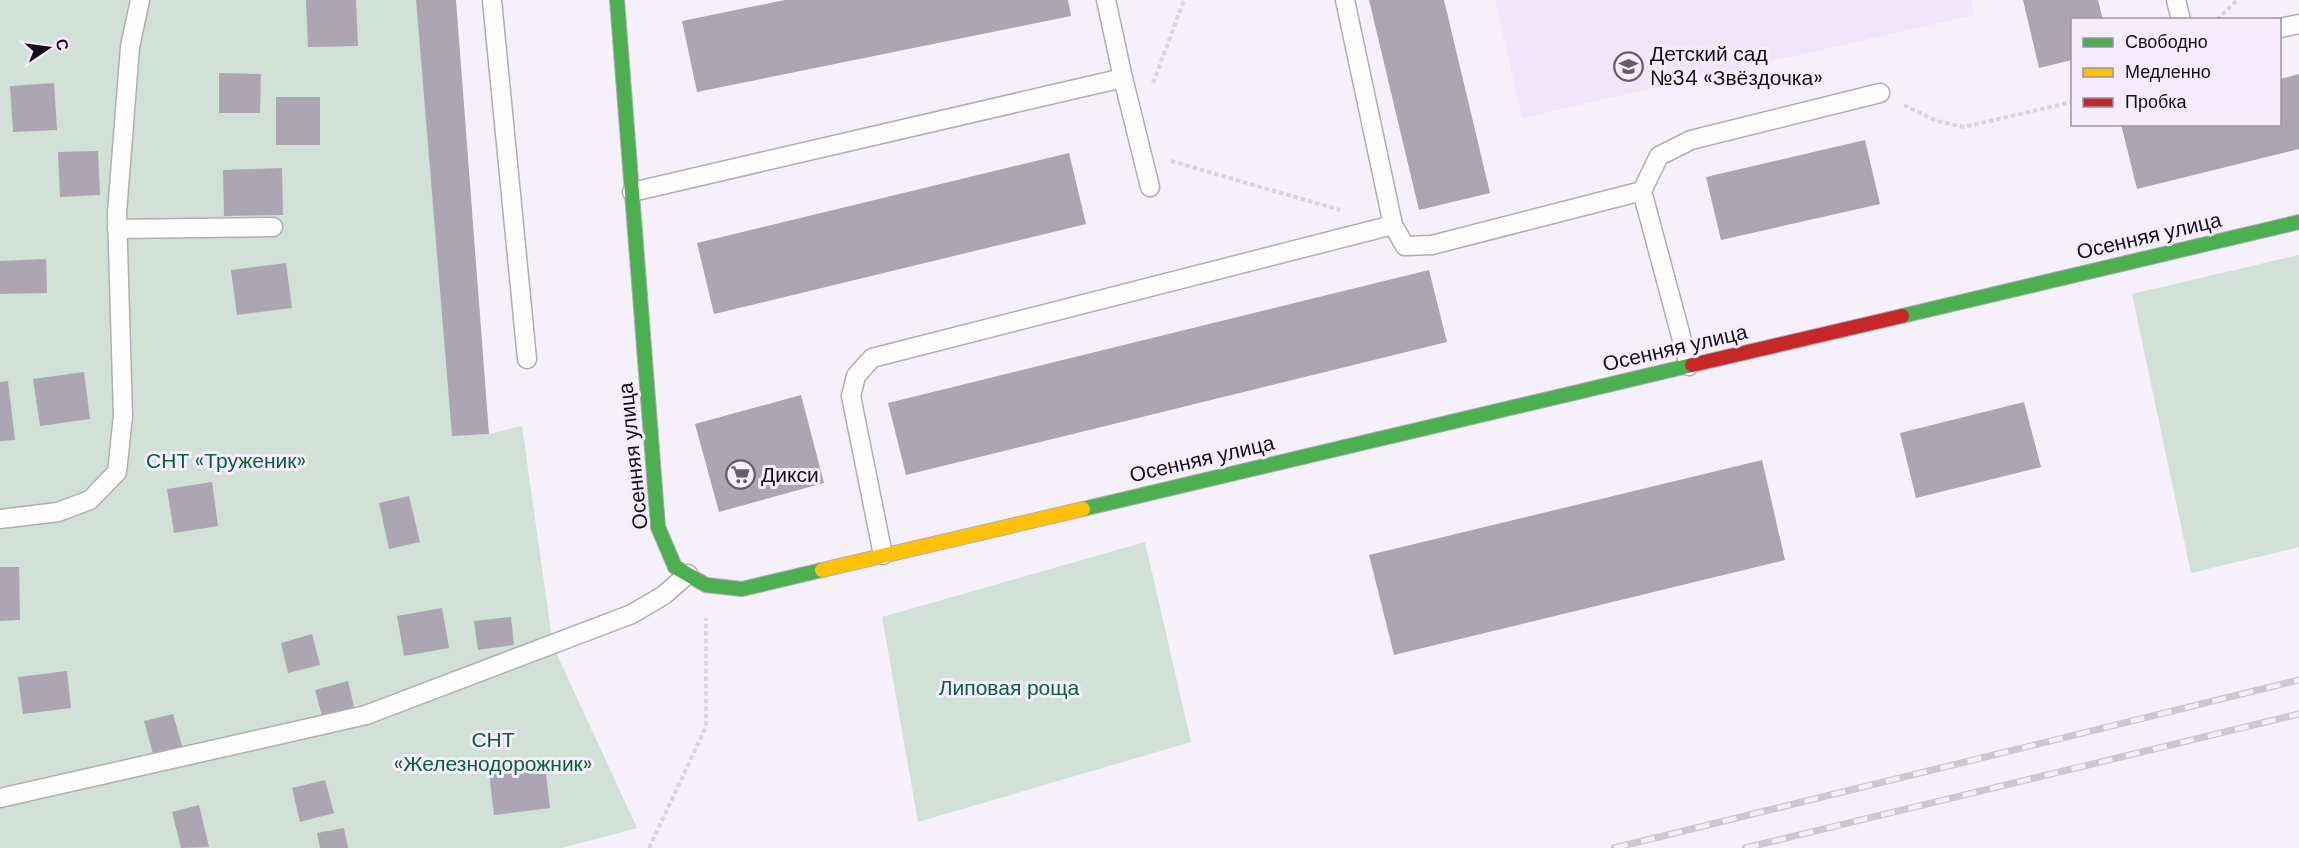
<svg xmlns="http://www.w3.org/2000/svg" width="2299" height="848" font-family="'DM Sans',sans-serif">
  <style>
    .built { fill: #f1e5fa }
    .green { fill: #d1e1d8 }
    .building { fill: #aca5b2 }
    .lines { fill: none; stroke-linecap: round; stroke-linejoin: round }
    .lane-casing { stroke: #b1adb5; stroke-width: 21 }
    .fast-casing { stroke: #b1adb5; stroke-width: 16 }
    .slow-casing { stroke: #b1adb5; stroke-width: 16 }
    .jam-casing { stroke: #b1adb5; stroke-width: 16 }
    .path { stroke: #d7d6d9; stroke-width: 4; stroke-dasharray: 4.5 3; stroke-linecap: butt }
    .lane { stroke: #fefdfe; stroke-width: 18 }
    .fast { stroke: #4caf50; stroke-width: 14 }
    .slow { stroke: #ffc107; stroke-width: 14 }
    .jam { stroke: #c62828; stroke-width: 14 }
    .rail-casing { stroke: #cac9cc; stroke-width: 7 }
    .rail { stroke: #f6ecfe; stroke-width: 4.5; stroke-dasharray: 14; stroke-linecap: butt }
    .labels { text-anchor: middle; dominant-baseline: central; stroke-width: 6; stroke-linejoin: round; paint-order: stroke }
    .poi-label { font-size: 21px; fill: #151018; stroke: #f6ecfe; text-anchor: start }
    .street-label { font-size: 21px; fill: #151018; stroke: #f6ecfe }
    .park-label { font-size: 21px; fill: #076234; stroke: #f6ecfe }
  </style>
  <rect width="100%" height="100%" fill="#f5f0fa"/>
  <path class="built" d="M1495,0H1971L1974,15L1522,118Z"/>
  <g class="green">
    <path d="M0,0H416L452,435L489,434L522,426L553,646L637,828L562,848H0Z"/>
    <path d="M2299,255V547L2191,573L2132,294Z"/>
    <path d="M1145,542L1191,742L918,822L882,617Z"/>
  </g>
  <g class="building">
    <path d="M306,0H356L358,46L308,47Z"/>
    <path d="M416,0H456L489,434L452,436Z"/>
    <path d="M785,0H1068L1071,16L697,92L682,21Z"/>
    <path d="M1369,0H1444L1490,193L1419,210Z"/>
    <path d="M2023,0H2098L2103,20H2072V60L2039,68Z"/>
    <path d="M219,73L261,74L260,113H219Z"/>
    <path d="M2299,74V149L2137,189L2121,124H2280V79Z"/>
    <path d="M54,83L57,130L13,132L10,86Z"/>
    <rect x="276" y="97" width="44" height="48"/>
    <path d="M1865,140L1880,204L1721,240L1706,177Z"/>
    <path d="M98,151L100,195L60,197L58,152Z"/>
    <path d="M1069,153L1086,224L714,314L697,243Z"/>
    <path d="M282,168L283,215L224,216L223,170Z"/>
    <path d="M46,259L47,293L0,294V261Z"/>
    <path d="M286,263L292,308L237,315L231,270Z"/>
    <path d="M1429,270L1447,342L906,475L888,403Z"/>
    <path d="M84,372L90,419L40,426L33,379Z"/>
    <path d="M8,381L15,440L0,441V382Z"/>
    <path d="M801,395L824,483L719,512L695,424Z"/>
    <path d="M2024,402L2041,467L1916,498L1900,433Z"/>
    <path d="M1762,460L1785,560L1394,655L1369,555Z"/>
    <path d="M212,482L218,526L174,533L167,489Z"/>
    <path d="M409,496L420,542L389,549L379,503Z"/>
    <path d="M0,567H19L20,620L0,621Z"/>
    <path d="M442,608L449,648L404,656L397,616Z"/>
    <path d="M511,617L514,645L478,650L474,621Z"/>
    <path d="M312,634L320,665L288,673L281,643Z"/>
    <path d="M67,671L71,708L23,714L18,677Z"/>
    <path d="M348,681L354,707L322,716L315,690Z"/>
    <path d="M173,714L183,749L154,757L144,721Z"/>
    <path d="M544,757L550,808L494,815L488,764Z"/>
    <path d="M325,780L334,813L300,822L292,788Z"/>
    <path d="M199,805L209,847L181,848L172,812Z"/>
    <path d="M344,828L348,848H320L317,833Z"/>
  </g>
  <g class="lines">
    <defs>
      <g id="lane">
        <path d="M492,0L527,359"/>
        <path d="M1345,0L1393,225L1405,246L1432,245L1642,191L1689,366"/>
        <path d="M2176,0L2181,20"/>
        <path d="M2280,28L2299,24"/>
        <path d="M1123,78L1150,187"/>
        <path d="M1642,191L1659,156L1691,140L1880,93"/>
        <path d="M632,192L1123,78L1106,0"/>
        <path d="M117,229L273,227"/>
        <path d="M0,519L58,512L90,500L117,472L123,416L117,213L130,47L140,0"/>
        <path d="M883,555L851,396L856,376L872,358L1393,225"/>
        <path d="M0,798L366,715L632,614L664,595L688,574"/>
      </g>
      <g id="fast">
        <path d="M617,0L658,527L675,567L706,585L742,589L822,570"/>
        <path d="M1902,316L2299,222"/>
        <path d="M1083,509L1692,365"/>
      </g>
      <path id="slow" d="M822,570L1083,509"/>
      <path id="jam" d="M1692,365L1902,316"/>
    </defs>
    <use href="#lane" class="lane-casing"/>
    <use href="#fast" class="fast-casing"/>
    <use href="#slow" class="slow-casing"/>
    <use href="#jam" class="jam-casing"/>
    <g class="path">
      <path d="M2217,20L2237,0"/>
      <path d="M1153,83L1184,0"/>
      <path d="M1904,105L1937,121L1964,127L2072,102"/>
      <path d="M1171,161L1340,210"/>
      <path d="M649,848L706,727V618"/>
    </g>
    <use href="#lane" class="lane"/>
    <use href="#fast" class="fast"/>
    <use href="#slow" class="slow"/>
    <use href="#jam" class="jam"/>
    <defs>
      <g id="rail">
        <path d="M1614,848L2299,680"/>
        <path d="M1745,848L2299,714"/>
      </g>
    </defs>
    <use href="#rail" class="rail-casing"/>
    <use href="#rail" class="rail"/>
  </g>
  <defs>
    <symbol id="school-ring" viewBox="-11 -11 22 22"><circle r="9.5" fill="#f6ecfe" stroke="#635e67" stroke-width="1.5"/><path d="M0-5L7-2L0 1L-7-2ZM-4 1L0 2.5L4 1V4Q0 6-4 4Z" fill="#635e67"/></symbol>
    <symbol id="supermarket-ring" viewBox="-11 -11 22 22"><circle r="9.5" fill="#f6ecfe" stroke="#635e67" stroke-width="1.5"/><path d="M-6-5.5h2.5l.6 2H6L4.5 2H-2.5L-4.4-4H-6ZM-1.5 3.2a1.3 1.3 0 1 0 .1 0ZM3 3.2a1.3 1.3 0 1 0 .1 0Z" fill="#635e67"/></symbol>
  </defs>
  <g fill-rule="evenodd">
    <use href="#school-ring" x="1612" y="50" width="33" height="33"/>
    <use href="#supermarket-ring" x="724" y="458" width="33" height="33"/>
  </g>
  <g class="labels">
    <g class="poi-label">
      <text x="1650" y="54">Детский сад<tspan x="1650" dy="24">№34 «Звёздочка»</tspan></text>
      <text x="761" y="475">Дикси</text>
    </g>
    <g class="street-label">
      <text transform="translate(2149 236) rotate(-13)">Осенняя улица</text>
      <text transform="translate(1675 348) rotate(-13)">Осенняя улица</text>
      <text transform="translate(633 456) rotate(-96)">Осенняя улица</text>
      <text transform="translate(1202 459) rotate(-13)">Осенняя улица</text>
    </g>
    <g class="park-label">
      <text x="226" y="461">СНТ «Труженик»</text>
      <text x="1009" y="688">Липовая роща</text>
      <text x="493" y="740">СНТ<tspan x="493" dy="24">«Железнодорожник»</tspan></text>
    </g>
  </g>
  <rect x="2071" y="18" width="210" height="108" fill="#f6ecfe" stroke="#9c94a2" stroke-width="1.5"/>
  <rect x="2083" y="38" width="30" height="9" fill="#4caf50" stroke="#9c94a2" stroke-width="1.5"/>
  <text x="2125" y="48" font-size="18" fill="#151018">Свободно</text>
  <rect x="2083" y="68" width="30" height="9" fill="#ffc107" stroke="#9c94a2" stroke-width="1.5"/>
  <text x="2125" y="78" font-size="18" fill="#151018">Медленно</text>
  <rect x="2083" y="98" width="30" height="9" fill="#c62828" stroke="#9c94a2" stroke-width="1.5"/>
  <text x="2125" y="108" font-size="18" fill="#151018">Пробка</text>
  <g transform="translate(48 48) rotate(77)" stroke="#f6ecfe" stroke-width="4.5" paint-order="stroke">
  <path d="M0-4.5L10 22L0 15L-10 22Z" fill="#151018"/>
  <text y="-9" font-size="16" font-weight="bold" text-anchor="middle" fill="#151018">С</text>
  </g>
</svg>
